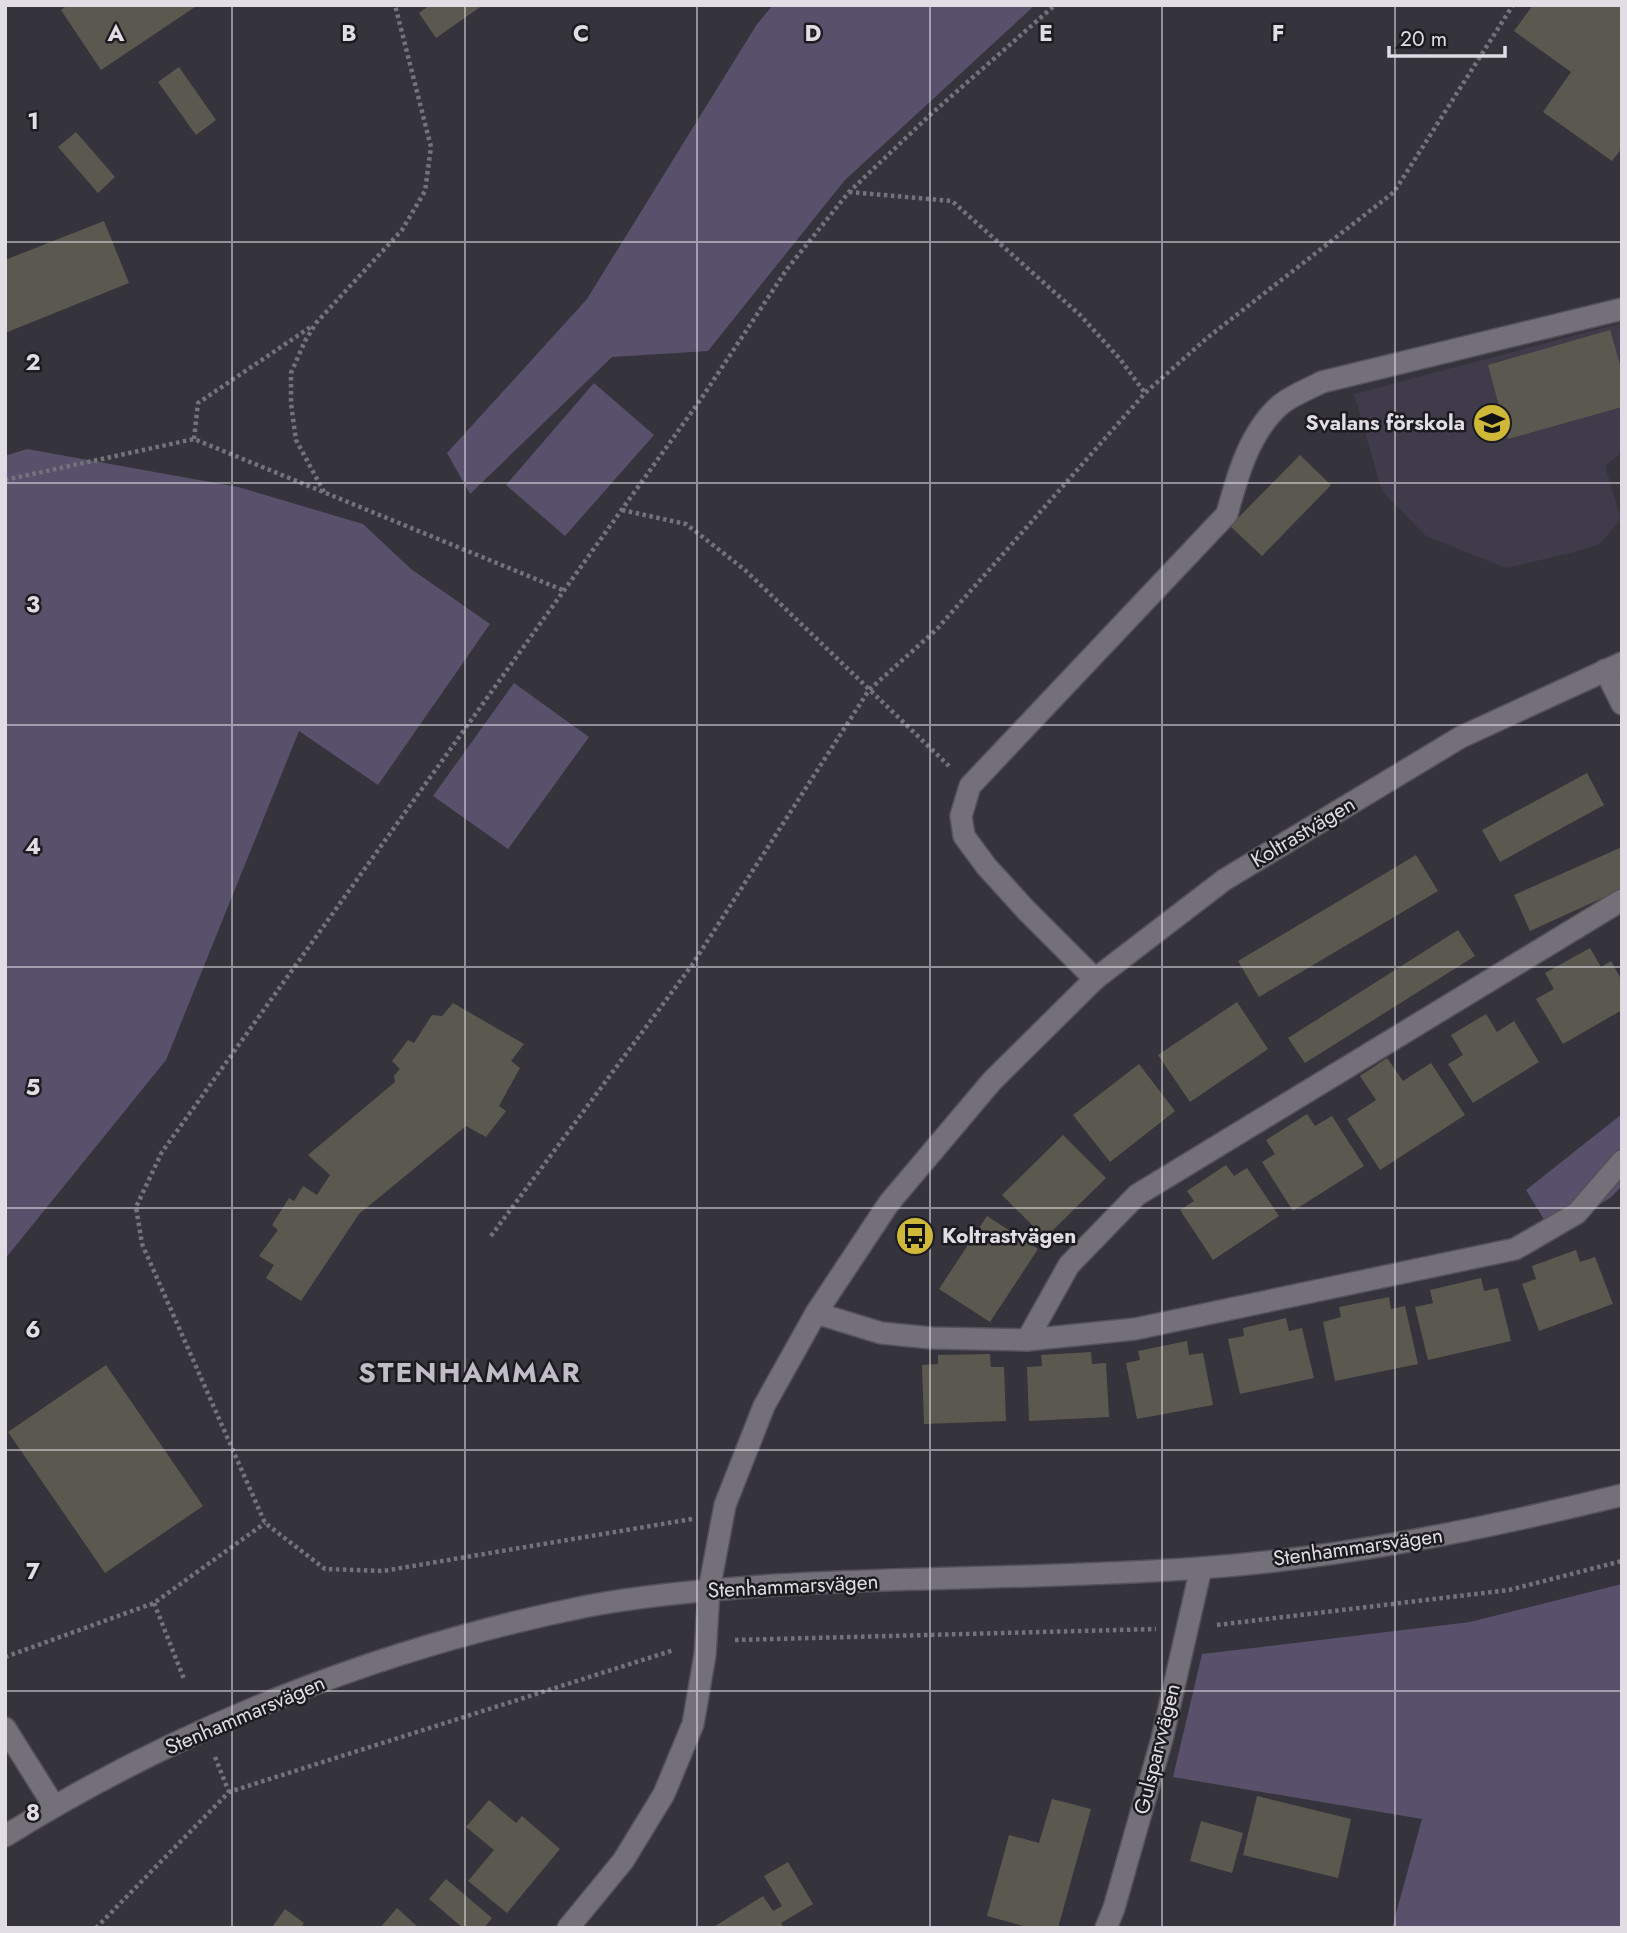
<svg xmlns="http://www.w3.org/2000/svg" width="1627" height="1933" font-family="Jost,sans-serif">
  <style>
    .built { fill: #403b4a }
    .green { fill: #59516c }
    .building { fill: #5b594f }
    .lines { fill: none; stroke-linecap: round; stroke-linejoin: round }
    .minor-casing { stroke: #545159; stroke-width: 24 }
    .path { stroke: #74727a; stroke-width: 4.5; stroke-dasharray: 3.5 3.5; stroke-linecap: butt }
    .minor { stroke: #73707a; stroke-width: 21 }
    .grid { fill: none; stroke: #e0dee4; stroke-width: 2; stroke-opacity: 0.55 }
    .labels { text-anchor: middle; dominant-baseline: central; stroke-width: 5; stroke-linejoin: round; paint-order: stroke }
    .poi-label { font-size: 21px; font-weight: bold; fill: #e0dee4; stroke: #1c1b1f; text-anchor: end }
    .street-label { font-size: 21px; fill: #e0dee4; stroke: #1c1b1f }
    .district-label { font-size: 28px; font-weight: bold; letter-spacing: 2px; fill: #c0bdc8; stroke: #1c1b1f }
    .grid-label { font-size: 23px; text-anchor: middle; font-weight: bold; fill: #e0dee4; stroke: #1c1b1f; stroke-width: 5; stroke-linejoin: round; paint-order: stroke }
  </style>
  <rect width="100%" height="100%" fill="#35333c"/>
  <path class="built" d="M1622,323V452L1605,466L1621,519L1600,544L1571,553L1506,568L1426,536L1382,491L1354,394Z"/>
  <g class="green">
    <path d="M773,5H1035L845,180L708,351L612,357L470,494L447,453L587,299L757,24Z"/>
    <path d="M594,383L654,435L565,536L506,485Z"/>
    <path d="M27,449L238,487L363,524L411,569L490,624L378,785L299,731L166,1060L5,1259V456Z"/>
    <path d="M514,683L589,737L508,849L433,796Z"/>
    <path d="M1622,1114V1186L1611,1197L1554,1236L1526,1190Z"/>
    <path d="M1622,1584V1928H1392L1422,1819L1173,1777L1202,1654L1470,1622Z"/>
  </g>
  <g class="building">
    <path d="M68,5H198L101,70L61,10Z"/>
    <path d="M430,5H483L436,38L419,13Z"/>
    <path d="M1533,5H1622V148L1612,161L1543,112L1571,72L1514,31Z"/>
    <path d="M179,67L216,120L196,135L158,82Z"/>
    <path d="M76,132L115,177L98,193L58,147Z"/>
    <path d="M104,221L129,283L5,333V260Z"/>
    <path d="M1610,330L1622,371V407L1508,439L1488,365Z"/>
    <path d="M1300,455L1331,485L1262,556L1230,526Z"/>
    <path d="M1587,773L1604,805L1500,862L1482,830Z"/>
    <path d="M1622,847V889L1530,931L1514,895Z"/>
    <path d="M1416,855L1438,891L1259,997L1238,961Z"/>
    <path d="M1458,930L1475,956L1305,1063L1288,1038Z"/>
    <path d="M1590,948L1601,967L1611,961L1622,981V1010L1563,1044L1536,999L1554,989L1545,973Z"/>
    <path d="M1237,1002L1268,1049L1190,1102L1158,1055Z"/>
    <path d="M453,1003L524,1044L511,1061L520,1068L499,1106L506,1111L486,1137L466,1126L359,1214L301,1301L266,1278L274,1265L259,1256L278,1230L272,1225L289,1198L294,1201L303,1186L317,1195L330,1175L308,1155L395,1082L394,1076L400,1069L392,1061L408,1040L414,1043L432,1015L442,1016Z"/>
    <path d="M1486,1014L1497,1032L1514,1021L1539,1062L1473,1103L1448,1064L1463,1055L1451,1035Z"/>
    <path d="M1387,1058L1403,1081L1431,1063L1465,1115L1380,1170L1347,1119L1376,1100L1360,1076Z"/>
    <path d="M1139,1064L1175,1111L1110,1162L1073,1115Z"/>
    <path d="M1307,1114L1315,1126L1332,1116L1364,1166L1293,1211L1262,1162L1275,1154L1266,1140Z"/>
    <path d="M1063,1135L1106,1178L1045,1238L1002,1195Z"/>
    <path d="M1226,1165L1234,1176L1247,1168L1279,1216L1213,1260L1180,1210L1194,1201L1187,1191Z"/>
    <path d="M987,1216L1038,1249L990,1322L939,1289Z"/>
    <path d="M1576,1250L1580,1262L1595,1257L1613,1304L1539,1331L1522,1284L1536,1279L1532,1266Z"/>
    <path d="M1481,1278L1484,1291L1498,1288L1511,1341L1428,1360L1415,1307L1433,1303L1430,1290Z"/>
    <path d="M1389,1297L1391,1309L1405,1306L1418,1364L1335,1381L1323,1322L1341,1317L1339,1307Z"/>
    <path d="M1286,1318L1289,1331L1302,1328L1314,1378L1240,1394L1228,1339L1244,1336L1243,1328Z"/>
    <path d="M1187,1341L1189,1355L1203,1353L1213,1405L1137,1419L1126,1363L1140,1360L1138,1351Z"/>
    <path d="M1091,1352L1092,1364L1106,1363L1109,1417L1029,1421L1027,1367L1042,1366L1041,1355Z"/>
    <path d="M990,1354L991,1367H1004L1006,1421L924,1424L922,1365L938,1364V1355Z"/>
    <path d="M106,1365L203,1506L105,1573L8,1432Z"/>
    <path d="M1257,1796L1351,1819L1338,1878L1243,1855Z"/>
    <path d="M1052,1799L1091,1809L1058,1928H1031L987,1916L1009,1835L1039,1843Z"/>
    <path d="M489,1800L516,1823L522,1816L560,1849L507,1913L468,1881L494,1850L466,1827Z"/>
    <path d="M1201,1821L1243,1833L1232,1873L1190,1861Z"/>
    <path d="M788,1862L813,1904L781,1923L784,1928H712L763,1896L773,1911L782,1906L764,1876Z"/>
    <path d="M446,1879L492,1918L484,1928H463L429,1899Z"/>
    <path d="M397,1908L419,1928H380Z"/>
    <path d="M285,1909L304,1923L301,1928L273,1926Z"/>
  </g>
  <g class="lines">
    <defs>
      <g id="minor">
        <path d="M1605,670L1622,704"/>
        <path d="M1622,900L1137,1195L1069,1265L1027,1340L1135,1329L1515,1249L1577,1213L1622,1161"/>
        <path d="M1095,979L1026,910L986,866L964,836L961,816L970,786L1227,514C1237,477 1249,433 1279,406C1290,396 1309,389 1322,382L1622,309"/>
        <path d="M816,1313L881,1333L932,1338L1027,1340"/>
        <path d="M5,1728L54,1806"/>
        <path d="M5,1836C184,1725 383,1647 588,1606C646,1595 705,1590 764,1586C909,1576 1055,1579 1200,1568C1343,1558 1483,1529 1622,1495"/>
        <path d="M568,1928L623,1861L664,1794L693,1724L705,1655L709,1590L725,1505L764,1406L816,1313L889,1203L992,1081L1095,979L1224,880L1461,737L1622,663"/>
        <path d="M1106,1928L1114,1908L1162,1739L1201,1568"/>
      </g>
    </defs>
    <use href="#minor" class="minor-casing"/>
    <g class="path">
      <path d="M849,192L952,201L1080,315L1120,359L1145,393"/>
      <path d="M194,439L198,403L312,326"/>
      <path d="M5,480L194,439L565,591"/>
      <path d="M324,492L296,440L291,404V373L305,341L316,323L402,230L425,191L431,147L395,5"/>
      <path d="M622,510L686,524L745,570L949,766"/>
      <path d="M491,1236L692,965L869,690L937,629L1145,393L1207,338L1394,192L1513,5"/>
      <path d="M692,1519L383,1571L325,1569L265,1523L142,1244L136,1207L162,1152L701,399L787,269L849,192L930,115L1055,5"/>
      <path d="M154,1603L184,1679"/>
      <path d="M1217,1625L1509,1590L1622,1561"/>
      <path d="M735,1640L1156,1629"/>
      <path d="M5,1657L154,1603L265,1523"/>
      <path d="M215,1757L229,1792"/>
      <path d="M96,1928L229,1792L674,1650"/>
    </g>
    <use href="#minor" class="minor"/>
  </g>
  <path class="grid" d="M232,5V1928M465,5V1928M697,5V1928M930,5V1928M1162,5V1928M1395,5V1928M5,242H1622M5,483H1622M5,725H1622M5,967H1622M5,1208H1622M5,1450H1622M5,1691H1622"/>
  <defs>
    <symbol id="school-disc" viewBox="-11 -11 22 22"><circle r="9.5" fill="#cfb837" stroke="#1c1b1f"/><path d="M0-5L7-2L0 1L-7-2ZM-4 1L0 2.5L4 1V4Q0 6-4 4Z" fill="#111"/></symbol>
    <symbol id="bus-disc" viewBox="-11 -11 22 22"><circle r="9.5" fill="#cfb837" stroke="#1c1b1f"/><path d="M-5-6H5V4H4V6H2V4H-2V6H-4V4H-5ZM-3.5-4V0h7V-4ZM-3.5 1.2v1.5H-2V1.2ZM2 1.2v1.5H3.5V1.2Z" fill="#111"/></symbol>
  </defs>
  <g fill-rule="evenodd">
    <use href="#school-disc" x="1470" y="401" width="44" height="44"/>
    <use href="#bus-disc" x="893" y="1214" width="44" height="44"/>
  </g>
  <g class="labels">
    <g class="poi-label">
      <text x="1465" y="423">Svalans förskola</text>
      <text x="942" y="1236" text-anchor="start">Koltrastvägen</text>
    </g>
    <g class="street-label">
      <text transform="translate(1303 832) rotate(-31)">Koltrastvägen</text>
      <text transform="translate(1358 1547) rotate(-8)">Stenhammarsvägen</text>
      <text transform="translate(793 1586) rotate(-3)">Stenhammarsvägen</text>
      <text transform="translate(245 1715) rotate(-23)">Stenhammarsvägen</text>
      <text transform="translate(1157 1749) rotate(-76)">Gulsparvvägen</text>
    </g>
    <g class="district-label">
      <text x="470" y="1372">STENHAMMAR</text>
    </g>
  </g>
  <g class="grid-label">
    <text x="116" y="41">A</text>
    <text x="349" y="41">B</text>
    <text x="581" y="41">C</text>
    <text x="813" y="41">D</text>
    <text x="1046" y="41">E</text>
    <text x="1278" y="41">F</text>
    <text x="33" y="129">1</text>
    <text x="33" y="370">2</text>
    <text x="33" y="612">3</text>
    <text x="33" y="854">4</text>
    <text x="33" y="1095">5</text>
    <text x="33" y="1337">6</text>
    <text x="33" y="1579">7</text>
    <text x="33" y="1820">8</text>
  </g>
  <rect width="1627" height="1933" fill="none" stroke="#e0dee4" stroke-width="14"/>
  <path d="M1389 46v10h116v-10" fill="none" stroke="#e0dee4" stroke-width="3.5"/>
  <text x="1400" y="46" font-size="21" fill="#e0dee4" stroke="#1c1b1f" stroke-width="5" paint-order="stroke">20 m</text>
</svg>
